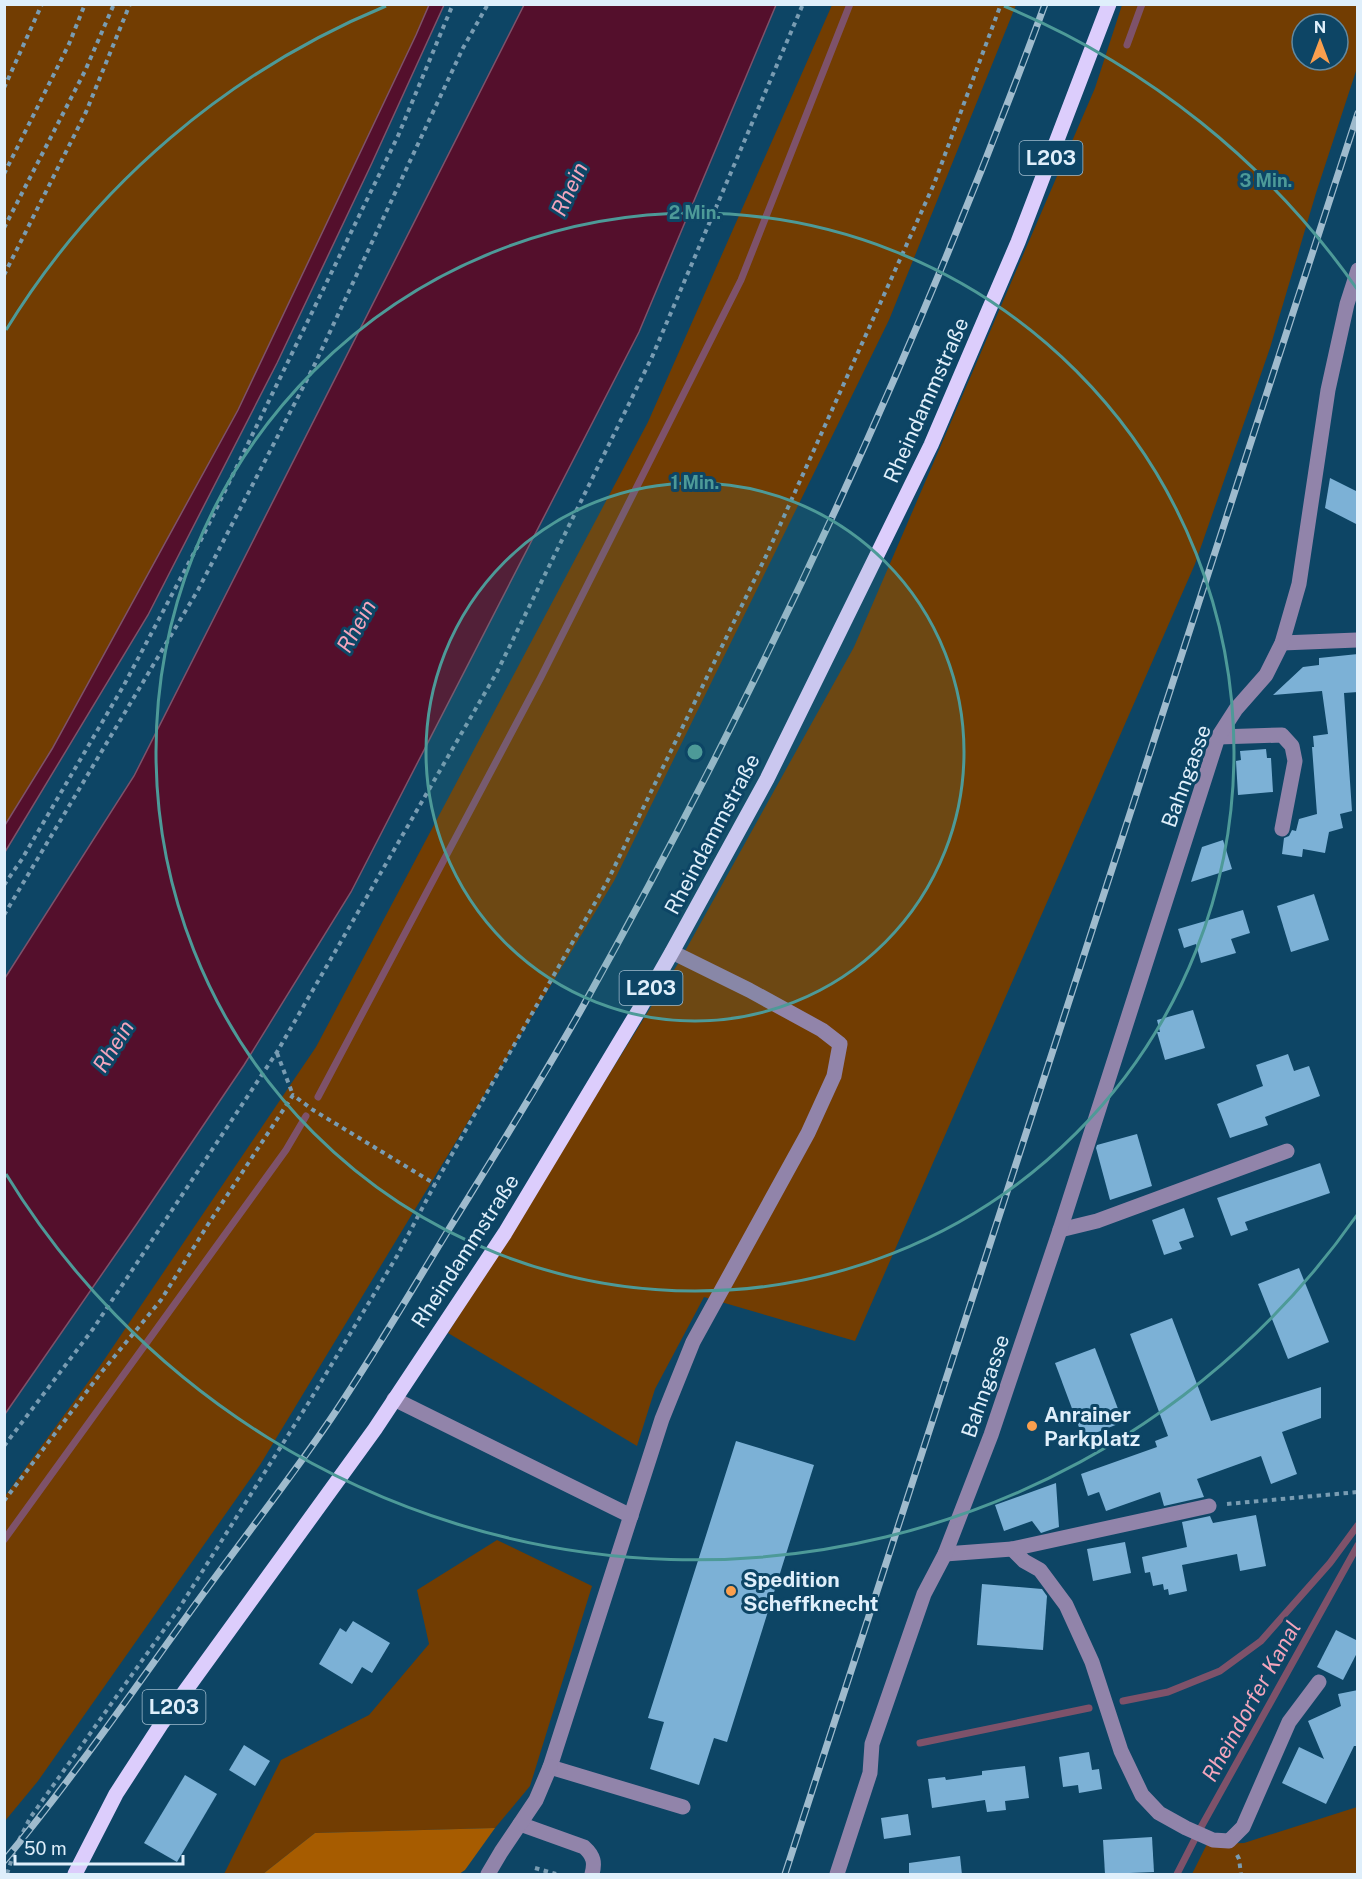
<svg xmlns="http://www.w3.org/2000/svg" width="1362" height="1879" font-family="'Public Sans',sans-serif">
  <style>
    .green { fill: #723d02; fill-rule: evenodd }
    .forest { fill: #a75c00 }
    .water { fill: #540f2c; stroke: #7e526a; stroke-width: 1.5 }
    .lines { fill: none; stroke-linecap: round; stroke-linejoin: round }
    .stream { stroke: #7e526a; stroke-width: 7 }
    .building { fill: #7cb1d6 }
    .path { stroke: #799cb2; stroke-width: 4; stroke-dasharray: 4.5 4.5; stroke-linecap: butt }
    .minor { stroke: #9184aa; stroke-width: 15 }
    .major { stroke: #dccdfc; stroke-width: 15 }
    .rail-casing { stroke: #9fbbcd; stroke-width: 7 }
    .rail { stroke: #0d4565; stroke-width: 4.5; stroke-dasharray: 14; stroke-linecap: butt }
    .ring { fill: none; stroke: #4d9a98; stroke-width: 3 }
    .poi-dot { fill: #fa9f4e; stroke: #0d4565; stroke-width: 2 }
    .labels { text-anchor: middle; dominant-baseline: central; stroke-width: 6; stroke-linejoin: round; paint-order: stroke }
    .shield { fill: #0d4565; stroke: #a0bcce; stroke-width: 1.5 }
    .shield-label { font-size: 20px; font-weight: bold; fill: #dfeffb }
    .street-label { font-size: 21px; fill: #dfeffb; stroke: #0d4565 }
    .poi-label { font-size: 21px; font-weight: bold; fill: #dfeffb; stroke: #0d4565; text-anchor: start }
    .water-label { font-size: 22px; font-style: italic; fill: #f3a5bc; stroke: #0d4565 }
    .centre { fill: #4d9a98; stroke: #0d4565; stroke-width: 3 }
    .ring-label { font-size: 18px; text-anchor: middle; font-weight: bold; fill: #4d9a98; stroke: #0d4565; stroke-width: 6; stroke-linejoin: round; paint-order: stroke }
  </style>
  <rect width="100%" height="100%" fill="#0d4565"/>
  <g class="green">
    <path d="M4,5H429L416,35L238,410L52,749L5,825Z"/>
    <path d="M832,5H1016L889,320L614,881L260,1465L38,1781L5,1821V1496L102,1363L316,1047L648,422Z"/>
    <path d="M1122,5H1357V68L1316,193L1270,348L1195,564L855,1341L704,1297L655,1389L637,1446L448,1333L679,962L854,647L1095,88ZM1302,24H1338V60H1302Z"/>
    <path d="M497,1540L592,1586L530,1786L495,1828L315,1833L263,1874H224L281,1760L369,1715L429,1644L417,1590Z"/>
    <path d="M1357,1807V1874H1192L1207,1844L1244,1843Z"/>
  </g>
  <path class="forest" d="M495,1828L465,1870L459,1874H263L315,1833Z"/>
  <g class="water">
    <path d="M429,5H444L371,165L277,363L148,615L5,852V825L52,749L238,410L416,35Z"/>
    <path d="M524,5H776L639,332L351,892L244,1065L136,1225L5,1414V978L134,776Z"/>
  </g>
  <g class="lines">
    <g class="stream">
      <path d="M1127,45L1142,4"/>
      <path d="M318,1097L540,679L741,280L850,4"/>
      <path d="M4,1540L286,1150L306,1116"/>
      <path d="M1123,1701L1168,1692L1220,1671L1261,1641L1330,1563L1358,1525"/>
      <path d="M920,1743L1089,1708"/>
      <path d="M1177,1874L1200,1829L1358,1545"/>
    </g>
  </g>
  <g class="building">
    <path d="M1330,478L1358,492V525L1325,508Z"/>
    <path d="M1358,654V692L1344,693L1352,811L1340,814L1343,828L1329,832L1325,853L1303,849L1302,857L1282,854L1284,838L1289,836L1292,830L1296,831L1299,819L1317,814L1312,747H1314L1313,736L1328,734L1322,691L1273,695L1303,667L1319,665V658Z"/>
    <path d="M1266,749L1267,758H1271L1273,792L1238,795L1236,761L1241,760L1240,751Z"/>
    <path d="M1223,840L1232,869L1191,882L1202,847Z"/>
    <path d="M1314,894L1329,940L1291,952L1277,906Z"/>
    <path d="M1243,910L1250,933L1231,939L1236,953L1201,963L1196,944L1184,948L1178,929Z"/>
    <path d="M1193,1010L1205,1048L1165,1060L1157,1032H1160L1157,1020Z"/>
    <path d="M1288,1054L1294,1071L1309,1066L1320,1096L1265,1117L1268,1125L1230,1138L1217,1104L1263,1086L1256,1065Z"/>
    <path d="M1137,1134L1152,1186L1110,1200L1096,1148L1097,1145Z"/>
    <path d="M1320,1163L1330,1193L1245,1222L1248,1230L1231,1236L1217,1198Z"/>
    <path d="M1184,1208L1194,1237L1179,1242L1182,1249L1164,1255L1152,1220Z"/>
    <path d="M1299,1268L1329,1342L1288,1359L1258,1284Z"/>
    <path d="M1172,1318L1211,1421L1321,1387V1418L1282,1432L1297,1474L1271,1484L1261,1456L1197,1479L1204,1497L1164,1506L1160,1492L1106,1511L1099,1492L1088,1496L1081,1474L1157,1447L1155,1441L1168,1436L1130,1334Z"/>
    <path d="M1095,1348L1123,1422L1083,1438L1055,1363Z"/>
    <path d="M736,1441L814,1465L727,1742L714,1738L699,1785L650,1769L664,1722L648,1718Z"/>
    <path d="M1056,1483L1059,1527L1041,1533L1032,1521L1004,1531L995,1505Z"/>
    <path d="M1256,1515L1266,1566L1240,1571L1237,1554L1182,1565L1187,1591L1169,1595L1168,1589L1164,1590L1163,1584L1153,1586L1150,1572L1145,1573L1142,1557L1187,1547L1182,1522L1210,1516L1213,1523Z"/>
    <path d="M1125,1542L1131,1573L1093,1581L1087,1549Z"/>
    <path d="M982,1584L1042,1589L1047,1596L1043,1650L977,1645Z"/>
    <path d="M353,1621L390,1643L372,1673L362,1667L352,1684L319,1664L340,1628L346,1632Z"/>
    <path d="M1336,1630L1358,1641V1651L1343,1680L1317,1667Z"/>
    <path d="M1358,1690V1746H1354L1326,1804L1282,1783L1299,1747L1324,1759L1308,1721L1341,1706L1338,1694Z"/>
    <path d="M244,1745L270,1761L255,1786L229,1770Z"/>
    <path d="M1089,1752L1092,1770L1099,1769L1102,1789L1079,1793L1078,1785L1063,1787L1059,1757Z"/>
    <path d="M1025,1766L1029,1798L1005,1801L1006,1810L987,1812L985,1800L932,1808L928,1779L945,1777L946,1780L982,1775V1771Z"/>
    <path d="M185,1775L217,1794L177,1862L144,1843Z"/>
    <path d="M908,1814L911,1835L884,1839L881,1818Z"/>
    <path d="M1152,1837L1154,1872L1105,1874L1103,1840Z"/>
    <path d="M960,1856L962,1875H909V1863Z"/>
  </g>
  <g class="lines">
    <g class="path">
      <path d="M4,88L42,4"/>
      <path d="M4,174L69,44L85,4"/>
      <path d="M4,228L85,71L114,4"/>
      <path d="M4,275L86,112L130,4"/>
      <path d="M4,885L22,859L124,685L203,536L398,136L453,4"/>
      <path d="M4,915L198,590L313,368L463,48L488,4"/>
      <path d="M277,1053L293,1095"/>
      <path d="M4,1446L93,1329L277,1052L497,672L652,357L803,4"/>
      <path d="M4,1501L100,1374L161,1300L207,1226L293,1095L313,1110L435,1184"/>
      <path d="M1227,1504L1358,1492"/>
      <path d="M1237,1855L1239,1859L1241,1874"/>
      <path d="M535,1868L556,1874"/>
      <path d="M7,1874L16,1846L30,1818L178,1610L309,1402L397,1256L435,1184L608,880L767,554L934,184L1001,4"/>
    </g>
    <g class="minor">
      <path d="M1282,643L1357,640"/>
      <path d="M1218,737L1282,735L1292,746L1295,761L1282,829"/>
      <path d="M672,952L749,990L822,1030L840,1044L834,1076L808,1133L693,1342L662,1419L550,1767L683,1807"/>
      <path d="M1060,1230L1097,1221L1287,1151"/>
      <path d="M394,1399L631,1516"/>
      <path d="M1012,1549L1024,1561L1040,1570L1066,1605L1092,1662L1121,1751L1142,1795L1159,1813L1186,1828L1213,1840L1229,1841L1243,1827L1289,1722L1319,1682"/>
      <path d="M945,1554L1012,1549L1209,1506"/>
      <path d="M520,1824L584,1847C594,1856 595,1863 592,1874"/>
      <path d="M488,1874L501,1852L536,1800L550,1767"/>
      <path d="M837,1874L870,1773L872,1744L924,1594L945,1554L991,1435L1060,1230L1218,737L1236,709L1266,675L1282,643L1299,584L1328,390L1347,304L1358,270"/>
    </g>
    <path class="major" d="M75,1874L116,1794L162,1723L375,1429L505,1233L639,1010L672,952L767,779L931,445L1018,242L1109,4"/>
    <defs>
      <g id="rail">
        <path d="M4,1861C75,1776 138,1683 203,1594C245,1536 290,1479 330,1420C372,1358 410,1293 449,1229C494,1156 540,1083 582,1008C761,687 918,349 1045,4"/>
        <path d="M785,1874L1358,113"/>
      </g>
    </defs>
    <use href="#rail" class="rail-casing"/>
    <use href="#rail" class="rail"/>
  </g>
  <circle cx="695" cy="752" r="269" fill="#4d9a98" fill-opacity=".12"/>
  <g class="ring">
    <circle cx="695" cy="752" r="269"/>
    <circle cx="695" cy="752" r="539"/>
    <path d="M1357 1215A808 808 0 0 1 6 1174M6 330A808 808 0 0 1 386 6M1004 6A808 808 0 0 1 1357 289"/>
  </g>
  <g class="poi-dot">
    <circle cx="1032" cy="1426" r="6"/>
    <circle cx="731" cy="1591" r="6"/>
  </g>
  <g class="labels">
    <g class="shield">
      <rect x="1019.5" y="141" width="63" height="34" rx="4.5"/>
      <rect x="619.5" y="971" width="63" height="34" rx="4.5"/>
      <rect x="142.5" y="1690" width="63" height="34" rx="4.5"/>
    </g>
    <g class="shield-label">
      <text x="1051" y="158">L203</text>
      <text x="651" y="988">L203</text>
      <text x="174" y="1707">L203</text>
    </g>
    <g class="street-label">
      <text transform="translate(926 400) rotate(-66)">Rheindammstraße</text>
      <text transform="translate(1186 776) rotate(-70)">Bahngasse</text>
      <text transform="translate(712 834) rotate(-62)">Rheindammstraße</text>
      <text transform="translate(465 1251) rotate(-57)">Rheindammstraße</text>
      <text transform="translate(985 1386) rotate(-71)">Bahngasse</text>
    </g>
    <g class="poi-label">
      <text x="1044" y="1414">Anrainer<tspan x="1044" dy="24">Parkplatz</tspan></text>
      <text x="743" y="1579">Spedition<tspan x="743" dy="24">Scheffknecht</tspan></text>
    </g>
    <g class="water-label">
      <text transform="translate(569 189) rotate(-65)">Rhein</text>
      <text transform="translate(356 626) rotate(-61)">Rhein</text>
      <text transform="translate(113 1046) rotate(-58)">Rhein</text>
      <text transform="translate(1251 1701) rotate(-61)">Rheindorfer Kanal</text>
    </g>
  </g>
  <circle cx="695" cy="752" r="9" class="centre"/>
  <g class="ring-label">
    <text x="1266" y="187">3 Min.</text>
    <text x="695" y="219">2 Min.</text>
    <text x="695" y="489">1 Min.</text>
  </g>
  <rect width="1362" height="1879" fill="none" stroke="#dfeffb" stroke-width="12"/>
  <g transform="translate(1320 42)"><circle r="28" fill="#0d4565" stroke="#6189a1" stroke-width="1.5"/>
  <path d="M0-4.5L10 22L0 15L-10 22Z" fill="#fa9f4e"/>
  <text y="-9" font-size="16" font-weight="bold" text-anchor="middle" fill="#dfeffb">N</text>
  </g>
  <path d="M15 1855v9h168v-9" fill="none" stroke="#dfeffb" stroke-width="3"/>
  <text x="24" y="1855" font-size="18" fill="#dfeffb" stroke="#0d4565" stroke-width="4.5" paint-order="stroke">50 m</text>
</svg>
